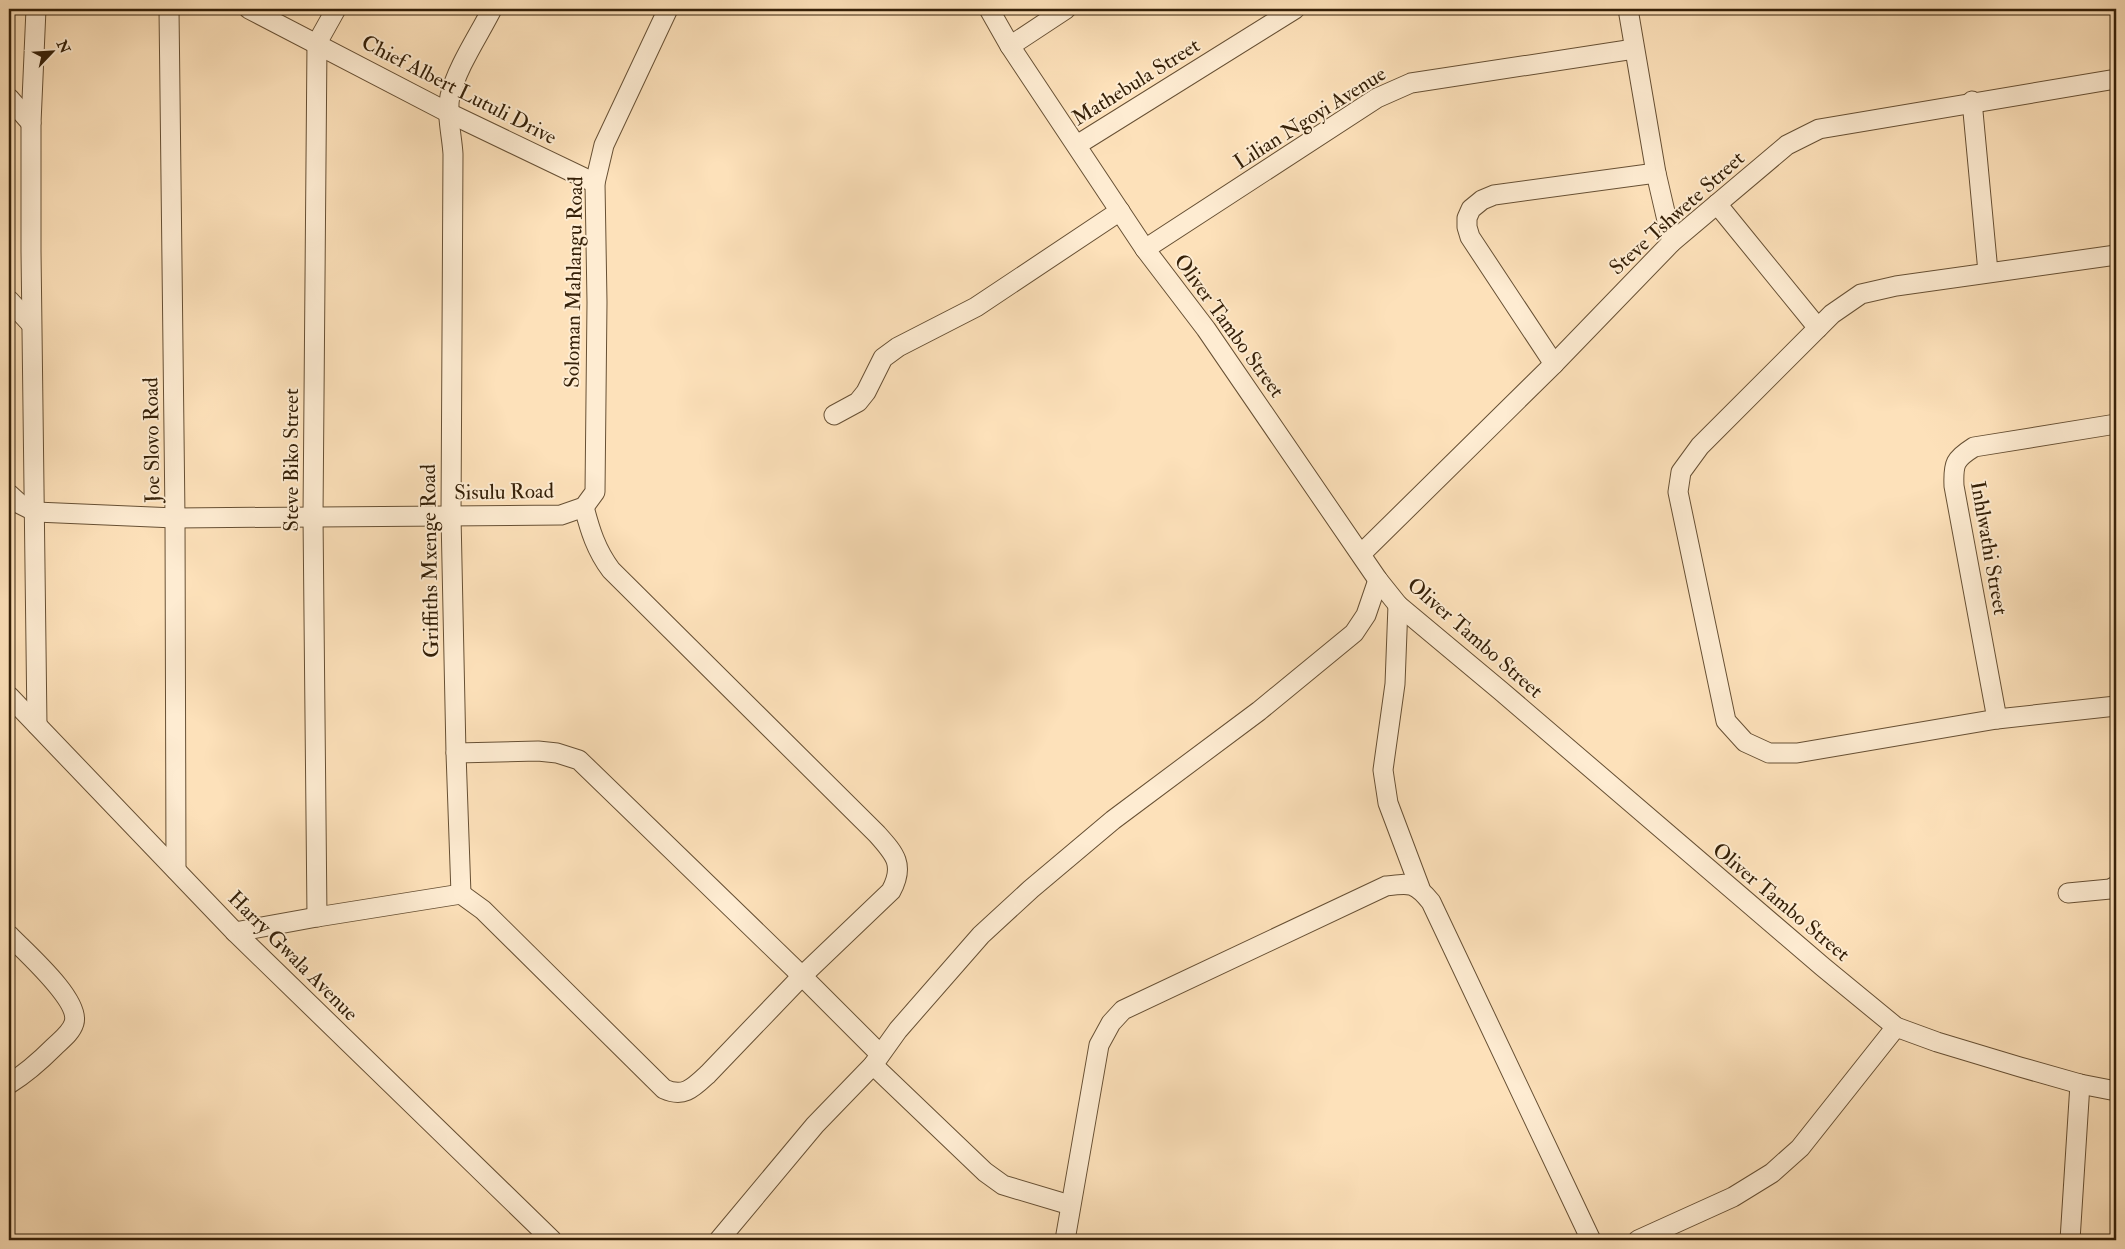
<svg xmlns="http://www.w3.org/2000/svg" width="2125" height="1249" font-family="'IM FELL Double Pica',serif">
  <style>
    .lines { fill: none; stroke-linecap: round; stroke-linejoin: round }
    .minor-casing { stroke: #675034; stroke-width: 21 }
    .minor { stroke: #feecd2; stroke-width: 19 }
    .labels { text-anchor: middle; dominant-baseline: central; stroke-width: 4; stroke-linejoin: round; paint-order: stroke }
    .street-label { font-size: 21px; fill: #352008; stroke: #feecd2 }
  </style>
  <rect width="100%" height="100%" fill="#fde1ba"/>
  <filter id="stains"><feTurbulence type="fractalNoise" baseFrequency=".004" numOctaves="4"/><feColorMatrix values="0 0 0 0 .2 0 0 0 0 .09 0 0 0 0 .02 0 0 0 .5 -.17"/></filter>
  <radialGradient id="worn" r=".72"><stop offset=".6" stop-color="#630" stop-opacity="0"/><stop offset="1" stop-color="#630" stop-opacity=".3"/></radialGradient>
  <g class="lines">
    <defs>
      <g id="minor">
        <path d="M36,9L31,123V251L37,725"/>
        <path d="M169,9L175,518L176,870"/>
        <path d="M249,9L449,113L595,183"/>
        <path d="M989,9L1010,46L1145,249L1206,329L1378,580L1398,605L1501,691L1823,967L1896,1027L1937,1042L2020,1067L2080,1084L2116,1091"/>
        <path d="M1628,9L1656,173L1672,242"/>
        <path d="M1010,46L1066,9"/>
        <path d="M9,98L31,123"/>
        <path d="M1972,101L1988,272"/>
        <path d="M1077,145L1295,9"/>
        <path d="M1717,204L1818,328"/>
        <path d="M1145,249L1377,98L1411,83L1634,49"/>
        <path d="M2116,255L1896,286L1861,294L1832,314L1700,446L1681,472L1678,492L1726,721L1745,742L1769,753H1797L1997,719L2116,706"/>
        <path d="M9,300L31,324"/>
        <path d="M1554,364L1470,237L1467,227V218L1471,209L1482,200L1494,195L1656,173"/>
        <path d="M834,415L858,402L866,392L883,358L898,347L976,307L1120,211"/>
        <path d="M9,494L20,504L36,512L175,518L561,515L584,507L595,492L597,302L595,183L604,145L668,9"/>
        <path d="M1361,554L1554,364L1672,242L1787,145L1819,129L2116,79"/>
        <path d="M1398,605L1395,684L1383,770L1388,803L1420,888"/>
        <path d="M9,696L235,932L552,1240"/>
        <path d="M1997,719L1954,486C1953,463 1955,459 1974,447L2116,424"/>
        <path d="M456,753L538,751L557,753L579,760L802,976L880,1054"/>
        <path d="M2068,893L2110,889L2116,886"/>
        <path d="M461,894L483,910L664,1089C684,1098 693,1088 708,1074L802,976L891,891C905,865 895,854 877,834L611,570C596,550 590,530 584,507"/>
        <path d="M461,894L456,753L451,516L453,154C452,136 446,114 450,96C457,67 479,35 492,9"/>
        <path d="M317,917L313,516L317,43L336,9"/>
        <path d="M235,932L317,917L461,894"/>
        <path d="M9,935C24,951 81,1000 74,1023C71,1033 61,1040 54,1047C41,1060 25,1074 9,1084"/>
        <path d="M873,1065L985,1172L1003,1185L1070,1205"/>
        <path d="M719,1240L815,1125L873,1065L898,1030L981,935L1031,889L1113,820L1259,711L1354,633L1366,615L1378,580"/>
        <path d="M1065,1240L1099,1045L1111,1023L1123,1010L1386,886C1410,883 1415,882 1431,902L1591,1240"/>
        <path d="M1638,1240L1733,1197L1772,1173L1800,1148L1896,1027"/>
        <path d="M2070,1240L2080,1084"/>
      </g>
    </defs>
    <use href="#minor" class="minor-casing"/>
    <use href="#minor" class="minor"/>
  </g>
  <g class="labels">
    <g class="street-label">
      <text transform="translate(1136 82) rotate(-32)">Mathebula Street</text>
      <text transform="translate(459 90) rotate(27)">Chief Albert Lutuli Drive</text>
      <text transform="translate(1310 118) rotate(-32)">Lilian Ngoyi Avenue</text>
      <text transform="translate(1677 213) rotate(-42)">Steve Tshwete Street</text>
      <text transform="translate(574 282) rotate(-89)">Soloman Mahlangu Road</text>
      <text transform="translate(1229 326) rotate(54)">Oliver Tambo Street</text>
      <text transform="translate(152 440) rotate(-91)">Joe Slovo Road</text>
      <text transform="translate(291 460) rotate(-90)">Steve Biko Street</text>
      <text transform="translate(504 492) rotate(-1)">Sisulu Road</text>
      <text transform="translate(1989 548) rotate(80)">Inhlwathi Street</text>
      <text transform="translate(430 561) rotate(-91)">Griffiths Mxenge Road</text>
      <text transform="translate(1475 638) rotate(41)">Oliver Tambo Street</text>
      <text transform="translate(1781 902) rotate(40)">Oliver Tambo Street</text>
      <text transform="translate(293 956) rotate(45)">Harry Gwala Avenue</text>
    </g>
  </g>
  <rect width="2125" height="1249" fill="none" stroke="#fde1ba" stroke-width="30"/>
  <rect x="10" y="10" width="2105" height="1229" fill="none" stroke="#352008" stroke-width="2.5"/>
  <rect x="15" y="15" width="2095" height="1219" fill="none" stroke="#352008"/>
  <g transform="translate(52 52) rotate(65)" stroke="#feecd2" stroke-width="4" paint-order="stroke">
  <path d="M0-4L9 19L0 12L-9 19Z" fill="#352008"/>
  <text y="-8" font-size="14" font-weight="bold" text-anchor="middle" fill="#352008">N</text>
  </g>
  <rect width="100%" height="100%" filter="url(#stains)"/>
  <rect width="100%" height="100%" fill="url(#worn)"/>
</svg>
